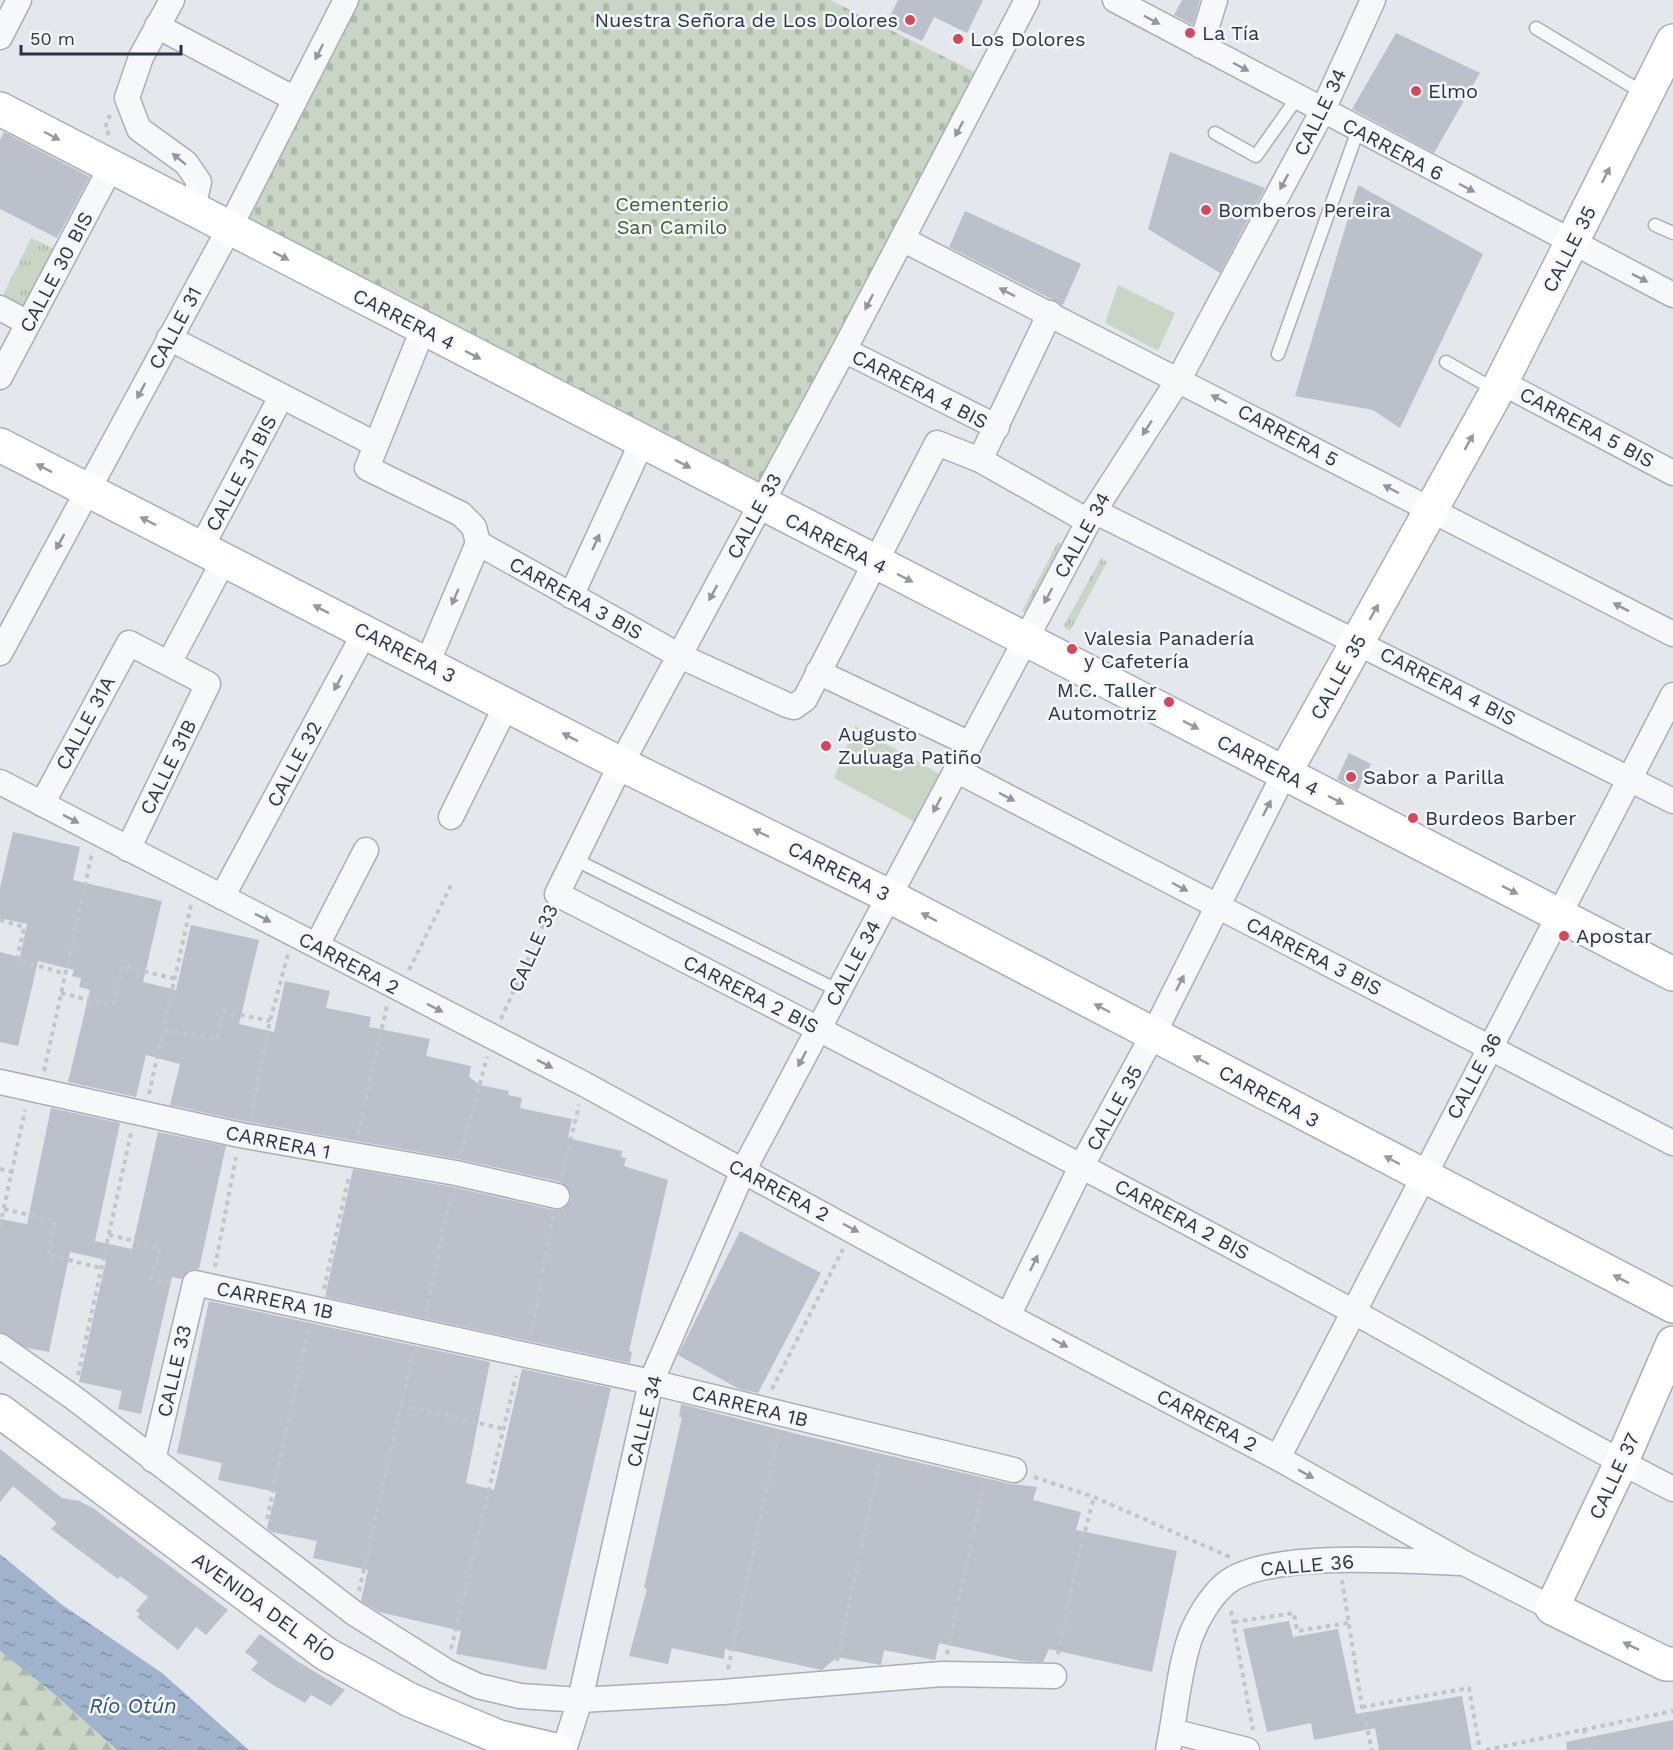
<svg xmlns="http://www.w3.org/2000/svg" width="1673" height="1750" font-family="'Work Sans',sans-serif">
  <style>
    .grass { fill: url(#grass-tufts) }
    .forest { fill: url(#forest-firs) }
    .cemetery { fill: url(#cemetery-stones) }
    .garden { fill: #c9d6c5 }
    .water { fill: url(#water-ripples) }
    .building { fill: #bbc0ca }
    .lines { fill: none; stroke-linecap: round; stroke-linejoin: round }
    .lane-casing { stroke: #a9aeb7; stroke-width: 15 }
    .street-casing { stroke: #a9aeb7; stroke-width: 27 }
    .secondary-casing { stroke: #a9aeb7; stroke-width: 36 }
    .path { stroke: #c2c5cb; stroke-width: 4; stroke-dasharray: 4.5 4.5; stroke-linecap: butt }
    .lane { stroke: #f7f8fa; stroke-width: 12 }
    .street { stroke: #f7f8fa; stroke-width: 24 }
    .secondary { stroke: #fff; stroke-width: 33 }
    .oneway { fill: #9196a0 }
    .oneway2 { fill: #959aa2 }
    .poi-dot { fill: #d1495b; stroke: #f4f6f9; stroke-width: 2 }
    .labels { text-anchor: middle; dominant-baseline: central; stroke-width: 5; stroke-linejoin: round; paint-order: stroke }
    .poi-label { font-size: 20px; fill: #2b3445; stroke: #f4f6f9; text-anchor: start }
    .street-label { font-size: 20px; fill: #2b3445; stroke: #f4f6f9 }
    .park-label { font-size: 20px; fill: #3f6138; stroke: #f4f6f9 }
    .water-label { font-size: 21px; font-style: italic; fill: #34527a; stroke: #f4f6f9 }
  </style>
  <defs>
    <pattern id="grass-tufts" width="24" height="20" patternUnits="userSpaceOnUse" patternTransform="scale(1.5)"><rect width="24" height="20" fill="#c9d6c5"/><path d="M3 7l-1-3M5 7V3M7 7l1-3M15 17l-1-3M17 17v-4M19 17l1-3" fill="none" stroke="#adb8ab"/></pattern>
    <pattern id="forest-firs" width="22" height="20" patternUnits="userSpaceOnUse" patternTransform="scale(1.5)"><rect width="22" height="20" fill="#c9d6c5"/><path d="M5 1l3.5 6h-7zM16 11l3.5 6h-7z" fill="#adb8ab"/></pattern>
    <pattern id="cemetery-stones" width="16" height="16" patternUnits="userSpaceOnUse" patternTransform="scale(1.5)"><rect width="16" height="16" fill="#c9d6c5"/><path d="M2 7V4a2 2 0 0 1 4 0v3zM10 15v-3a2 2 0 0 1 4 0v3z" fill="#adb8ab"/></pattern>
    <pattern id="water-ripples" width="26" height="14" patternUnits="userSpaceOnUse" patternTransform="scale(1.5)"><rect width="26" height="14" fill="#9fb4cc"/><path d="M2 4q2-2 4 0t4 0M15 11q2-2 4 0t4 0" fill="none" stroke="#8293a7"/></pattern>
  </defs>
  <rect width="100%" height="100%" fill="#e4e7ec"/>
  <g class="grass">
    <path d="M31,238L56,250L28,308L3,295Z"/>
    <path d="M1058,542L1065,545L1029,615L1022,611Z"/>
    <path d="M1101,558L1107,562L1070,631L1063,627Z"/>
  </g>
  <path class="forest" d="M0,1651L53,1693L117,1750H0Z"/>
  <path class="cemetery" d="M346,0H830L987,78L760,503L229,229Z"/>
  <g class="garden">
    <path d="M1118,285L1175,313L1158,351L1105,323Z"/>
    <path d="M855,726L943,776L917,823L834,778Z"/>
  </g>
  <path class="water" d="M0,1554L61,1604L162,1673L249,1750H117L53,1693L0,1651Z"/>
  <g class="building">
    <path d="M898,0H983L967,33L934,17L922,41L886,24Z"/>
    <path d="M1182,0H1200L1193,25L1174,15Z"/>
    <path d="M1396,33L1480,73L1434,153L1352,109Z"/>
    <path d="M4,132L90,177L57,238L0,209V140Z"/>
    <path d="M1170,152L1265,188L1220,273L1148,229Z"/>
    <path d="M1358,185L1483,254L1400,428L1373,410L1295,396Z"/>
    <path d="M965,211L1081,264L1063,305L949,247Z"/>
    <path d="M1349,753L1371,764L1358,790L1337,779Z"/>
    <path d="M13,832L80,847L73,880L162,901L143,982L176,990L191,925L259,940L239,1024L274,1032L285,981L330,991L326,1008L371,1017L369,1027L430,1039L426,1056L471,1066L469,1077L480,1085L509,1091L508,1095L522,1098L520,1108L572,1119L568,1138L622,1151L621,1157L626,1158L624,1166L668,1180L629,1351L632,1352L630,1363L325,1297L353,1169L453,1187L554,1210L562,1209L571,1200L570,1191L561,1182L458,1159L243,1121L170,1105L180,1064L146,1055L136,1097L68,1082L90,990L79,987L81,978L72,976L74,970L38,961L18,1046L0,1042V952L20,957L27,924L0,918V888Z"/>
    <path d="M51,1108L120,1123L95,1241L132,1249L158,1132L226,1146L199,1269L190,1270L181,1279L172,1277L141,1414L118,1409L122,1391L79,1382L106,1260L70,1252L49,1352L27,1348L0,1332V1219L27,1224Z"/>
    <path d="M740,1231L821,1273L758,1393L739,1389L678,1355Z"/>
    <path d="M209,1301L490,1362L466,1483L494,1490L522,1369L611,1388L546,1670L456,1654L461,1631L379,1612L361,1601L368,1570L313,1558L317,1541L272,1532L267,1528L276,1492L218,1480L222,1463L177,1453Z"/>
    <path d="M681,1404L801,1435L1011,1484L1037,1487L1033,1500L1081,1512L1076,1530L1177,1551L1152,1672L1049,1649L1043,1662L1021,1661L939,1643L935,1660L884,1650L881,1665L837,1657L822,1670L725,1649L724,1659L672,1648L668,1664L629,1656L647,1589L644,1588L682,1417H679Z"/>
    <path d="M0,1449L62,1498L79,1501L93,1508L228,1610L206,1635L196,1627L178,1650L137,1617L140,1614L136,1611L148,1597L120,1576L118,1579L51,1529L57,1523L13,1486L0,1502Z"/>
    <path d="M1289,1621L1293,1637L1338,1629L1356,1714L1462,1696L1472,1750H1379L1375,1728L1314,1740L1311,1723L1267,1732L1243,1629Z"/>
    <path d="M260,1634L297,1661L345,1690L331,1706L311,1695L305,1703L270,1683L251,1670L258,1662L245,1652Z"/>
    <path d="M1673,1720V1750H1567L1566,1742Z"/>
  </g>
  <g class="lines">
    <defs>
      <g id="lane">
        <path d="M1536,28L1645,94"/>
        <path d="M1215,133L1256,156L1297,98"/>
        <path d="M1655,225L1673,233"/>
        <path d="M1278,354L1358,130"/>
        <path d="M1446,362L1497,391"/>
        <path d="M574,859L839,991"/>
      </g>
      <g id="street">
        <path d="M172,0L141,57L127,98L139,129L186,163L199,182L193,209"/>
        <path d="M1027,0L844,350L621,764L557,894C815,1027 1073,1160 1328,1298C1444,1360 1556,1430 1673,1489"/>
        <path d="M1115,0L1673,295"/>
        <path d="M157,26L295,99"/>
        <path d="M0,37L19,0"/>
        <path d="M1201,46L1215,0"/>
        <path d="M902,239L1673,634"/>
        <path d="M0,308L28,323"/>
        <path d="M423,329L367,468L461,514L474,527L478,543L680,656L787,705L794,707L805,699L937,443L980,460L1088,521"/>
        <path d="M169,338L375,444"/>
        <path d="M844,350L997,427"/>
        <path d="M0,377L111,167"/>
        <path d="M1501,382L1673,473"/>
        <path d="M980,460L1050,313"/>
        <path d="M1094,511L1673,801"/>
        <path d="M201,548L281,397"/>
        <path d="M571,596L642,442"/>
        <path d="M0,653L229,229L346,0"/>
        <path d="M169,663L224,560"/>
        <path d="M427,664L478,543"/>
        <path d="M818,672L970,744"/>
        <path d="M956,770L1673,1143"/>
        <path d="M0,782L584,1084L1008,1316L1278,1458L1464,1563L1552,1608"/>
        <path d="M42,804L129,643L208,684L128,849"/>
        <path d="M451,817L507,704"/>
        <path d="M222,897L365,632"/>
        <path d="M317,945L366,850"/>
        <path d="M0,1082L240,1135L456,1173L557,1196"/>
        <path d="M1008,1316L1082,1165L1153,1035L1284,774"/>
        <path d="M0,1346L74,1398L354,1613L446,1671L478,1686L520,1696L580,1700L723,1692L942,1674L1054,1676"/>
        <path d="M1278,1458L1673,695"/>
        <path d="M153,1460L195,1283L651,1382L1014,1470"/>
        <path d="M1172,1731L1247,1750"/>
        <path d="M564,1750L580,1700L651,1382L743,1171L1094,511L1179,379L1322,112L1373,0"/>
        <path d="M1168,1750C1176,1714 1178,1673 1190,1638C1197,1619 1210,1597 1225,1584C1265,1550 1405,1561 1458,1563"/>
      </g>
      <g id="secondary">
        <path d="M0,109L1673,974"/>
        <path d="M0,445L621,764L889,896L1673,1306"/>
        <path d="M1284,774L1497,391L1673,41"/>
        <path d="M1673,1343L1621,1463L1552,1608L1666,1664H1673"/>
        <path d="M0,1411L326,1654L410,1700L499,1737L556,1750"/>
      </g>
    </defs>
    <use href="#lane" class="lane-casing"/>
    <use href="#street" class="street-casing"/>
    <use href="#secondary" class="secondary-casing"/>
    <g class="path">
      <path d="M109,135L105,128L110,115"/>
      <path d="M0,920L24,927L17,959L65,974"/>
      <path d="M409,970L452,883"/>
      <path d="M61,993L113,1006L122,966L176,979"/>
      <path d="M501,1019L548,914"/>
      <path d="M165,1030L217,1039L223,1011L270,1021"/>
      <path d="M44,1071L92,853"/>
      <path d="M149,1094L191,905"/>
      <path d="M251,1117L270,1021L288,954"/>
      <path d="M358,1134L387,1006"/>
      <path d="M461,1154L487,1057"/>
      <path d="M0,1169L12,1172"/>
      <path d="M562,1176L579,1105"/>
      <path d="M4,1209L55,1221L48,1255L101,1268"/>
      <path d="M0,1226L25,1110"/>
      <path d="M109,1235L160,1247L152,1279L172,1284"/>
      <path d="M215,1267L236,1157"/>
      <path d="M324,1289L349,1176"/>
      <path d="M426,1312L451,1193"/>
      <path d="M531,1335L553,1216"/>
      <path d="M78,1375L131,1133"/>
      <path d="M772,1389L843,1249"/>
      <path d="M401,1405L504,1429"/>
      <path d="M1034,1477L1094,1497L1230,1557"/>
      <path d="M267,1519L308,1330"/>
      <path d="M1342,1580L1362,1707L1372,1750"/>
      <path d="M359,1591L413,1353"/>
      <path d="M1231,1611L1253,1730"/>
      <path d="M1234,1622L1294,1613L1297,1631L1348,1623"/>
      <path d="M451,1649L516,1376"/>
      <path d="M947,1654L984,1485"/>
      <path d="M1058,1654L1078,1558L1094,1497"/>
      <path d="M837,1661L880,1460"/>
      <path d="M728,1669L778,1436"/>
      <path d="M1362,1707L1469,1688L1480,1750"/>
      <path d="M1584,1729L1589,1750"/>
      <path d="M1486,1750L1673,1711"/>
    </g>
    <use href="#lane" class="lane"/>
    <use href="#street" class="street"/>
    <use href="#secondary" class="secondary"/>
  </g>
  <defs><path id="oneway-solid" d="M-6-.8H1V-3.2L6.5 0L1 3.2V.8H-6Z" transform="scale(1.5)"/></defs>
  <g class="oneway">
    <use href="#oneway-solid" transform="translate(1152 20) rotate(28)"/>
    <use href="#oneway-solid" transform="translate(319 52) rotate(117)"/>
    <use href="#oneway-solid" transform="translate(1241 67) rotate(28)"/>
    <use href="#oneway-solid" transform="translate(959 129) rotate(118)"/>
    <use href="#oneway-solid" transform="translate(179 159) rotate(-141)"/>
    <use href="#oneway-solid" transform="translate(1284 182) rotate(118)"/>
    <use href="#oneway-solid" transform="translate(1467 188) rotate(28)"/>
    <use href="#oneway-solid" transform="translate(1640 278) rotate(27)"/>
    <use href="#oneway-solid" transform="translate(1007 292) rotate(-153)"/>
    <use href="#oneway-solid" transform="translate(869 302) rotate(117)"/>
    <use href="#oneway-solid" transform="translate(141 391) rotate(118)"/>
    <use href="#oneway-solid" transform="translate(1219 399) rotate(-152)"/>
    <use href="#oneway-solid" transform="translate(1147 428) rotate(123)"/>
    <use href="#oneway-solid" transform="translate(1391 489) rotate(-152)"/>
    <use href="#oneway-solid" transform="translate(60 542) rotate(119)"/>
    <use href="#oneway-solid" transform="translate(596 542) rotate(-65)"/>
    <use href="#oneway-solid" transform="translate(713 593) rotate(118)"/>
    <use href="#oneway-solid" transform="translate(1048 596) rotate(118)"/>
    <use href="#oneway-solid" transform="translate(455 597) rotate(113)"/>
    <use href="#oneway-solid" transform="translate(1621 607) rotate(-153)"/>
    <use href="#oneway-solid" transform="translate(338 683) rotate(118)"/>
    <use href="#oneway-solid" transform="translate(1007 797) rotate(28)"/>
    <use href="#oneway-solid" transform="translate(937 805) rotate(118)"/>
    <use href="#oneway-solid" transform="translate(1267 808) rotate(-63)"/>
    <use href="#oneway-solid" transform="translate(71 819) rotate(27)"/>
    <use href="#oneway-solid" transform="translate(1180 887) rotate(28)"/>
    <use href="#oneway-solid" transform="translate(263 918) rotate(27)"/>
    <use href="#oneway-solid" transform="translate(1180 983) rotate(-63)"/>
    <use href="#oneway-solid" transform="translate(435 1008) rotate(27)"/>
    <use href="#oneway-solid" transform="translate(802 1059) rotate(118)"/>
    <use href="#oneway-solid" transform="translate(545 1064) rotate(27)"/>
    <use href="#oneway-solid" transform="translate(851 1228) rotate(28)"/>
    <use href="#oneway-solid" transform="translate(1034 1263) rotate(-64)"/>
    <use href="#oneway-solid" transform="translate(1060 1343) rotate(28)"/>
    <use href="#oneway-solid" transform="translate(1306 1474) rotate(29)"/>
  </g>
  <g class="oneway2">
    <use href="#oneway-solid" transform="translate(52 136) rotate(28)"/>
    <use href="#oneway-solid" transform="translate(1606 175) rotate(-63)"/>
    <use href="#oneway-solid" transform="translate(281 256) rotate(27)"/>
    <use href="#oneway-solid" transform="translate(473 355) rotate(27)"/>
    <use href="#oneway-solid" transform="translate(1469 442) rotate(-61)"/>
    <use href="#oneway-solid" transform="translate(683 464) rotate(27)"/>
    <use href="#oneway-solid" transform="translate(44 468) rotate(-153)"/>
    <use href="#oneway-solid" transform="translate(148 521) rotate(-153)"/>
    <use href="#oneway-solid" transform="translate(905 578) rotate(27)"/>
    <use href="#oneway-solid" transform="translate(321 609) rotate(-153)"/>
    <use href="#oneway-solid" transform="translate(1374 612) rotate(-60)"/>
    <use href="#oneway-solid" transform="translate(1191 725) rotate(27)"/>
    <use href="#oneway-solid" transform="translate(570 737) rotate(-153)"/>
    <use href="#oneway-solid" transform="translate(1336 800) rotate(27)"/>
    <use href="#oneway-solid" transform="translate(761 833) rotate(-154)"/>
    <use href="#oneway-solid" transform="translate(1510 890) rotate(27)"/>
    <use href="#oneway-solid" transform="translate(929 917) rotate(-152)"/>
    <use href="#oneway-solid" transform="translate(1102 1008) rotate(-152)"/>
    <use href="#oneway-solid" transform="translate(1201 1060) rotate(-152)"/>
    <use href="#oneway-solid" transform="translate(1392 1160) rotate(-152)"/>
    <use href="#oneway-solid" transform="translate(1621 1279) rotate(-153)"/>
    <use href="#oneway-solid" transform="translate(1631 1646) rotate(-154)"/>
  </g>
  <g class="poi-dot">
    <circle cx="910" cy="20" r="6"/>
    <circle cx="1190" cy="33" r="6"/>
    <circle cx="958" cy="39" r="6"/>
    <circle cx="1416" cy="91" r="6"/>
    <circle cx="1206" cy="210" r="6"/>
    <circle cx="1072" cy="649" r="6"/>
    <circle cx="1169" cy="702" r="6"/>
    <circle cx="826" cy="746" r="6"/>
    <circle cx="1351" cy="777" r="6"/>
    <circle cx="1413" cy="818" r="6"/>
    <circle cx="1564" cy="936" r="6"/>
  </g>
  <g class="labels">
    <g class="poi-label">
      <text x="898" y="20" text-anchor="end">Nuestra Señora de Los Dolores</text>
      <text x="1202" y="33">La Tía</text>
      <text x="970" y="39">Los Dolores</text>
      <text x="1428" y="91">Elmo</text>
      <text x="1218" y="210">Bomberos Pereira</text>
      <text x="1084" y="638">Valesia Panadería<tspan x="1084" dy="23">y Cafetería</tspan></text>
      <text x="1157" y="690" text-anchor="end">M.C. Taller<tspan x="1157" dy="23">Automotriz</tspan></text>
      <text x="838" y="734">Augusto<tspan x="838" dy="23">Zuluaga Patiño</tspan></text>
      <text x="1363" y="777">Sabor a Parilla</text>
      <text x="1425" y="818">Burdeos Barber</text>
      <text x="1576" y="936">Apostar</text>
    </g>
    <g class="street-label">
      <text transform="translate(1320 112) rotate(-64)">CALLE 34</text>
      <text transform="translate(1393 149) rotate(28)">CARRERA 6</text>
      <text transform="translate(1569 249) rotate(-63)">CALLE 35</text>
      <text transform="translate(56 272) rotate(-62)">CALLE 30 BIS</text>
      <text transform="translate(404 319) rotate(27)">CARRERA 4</text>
      <text transform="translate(175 328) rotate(-62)">CALLE 31</text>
      <text transform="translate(920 389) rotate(27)">CARRERA 4 BIS</text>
      <text transform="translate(1587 427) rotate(28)">CARRERA 5 BIS</text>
      <text transform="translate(1288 435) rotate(28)">CARRERA 5</text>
      <text transform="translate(241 473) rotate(-62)">CALLE 31 BIS</text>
      <text transform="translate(754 516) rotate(-62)">CALLE 33</text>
      <text transform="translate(1082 535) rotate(-61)">CALLE 34</text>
      <text transform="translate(836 543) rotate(27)">CARRERA 4</text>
      <text transform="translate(576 598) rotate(29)">CARRERA 3 BIS</text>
      <text transform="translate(405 652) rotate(27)">CARRERA 3</text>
      <text transform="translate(1338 677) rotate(-61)">CALLE 35</text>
      <text transform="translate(1448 686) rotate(27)">CARRERA 4 BIS</text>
      <text transform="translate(85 723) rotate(-62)">CALLE 31A</text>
      <text transform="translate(294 764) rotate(-62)">CALLE 32</text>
      <text transform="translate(1268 765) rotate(27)">CARRERA 4</text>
      <text transform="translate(168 767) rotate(-64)">CALLE 31B</text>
      <text transform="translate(839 871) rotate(26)">CARRERA 3</text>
      <text transform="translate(533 948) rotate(-66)">CALLE 33</text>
      <text transform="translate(1314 956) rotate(27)">CARRERA 3 BIS</text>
      <text transform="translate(349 963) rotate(28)">CARRERA 2</text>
      <text transform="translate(853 963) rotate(-62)">CALLE 34</text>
      <text transform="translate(751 994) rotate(27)">CARRERA 2 BIS</text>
      <text transform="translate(1474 1076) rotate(-62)">CALLE 36</text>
      <text transform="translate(1269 1096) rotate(28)">CARRERA 3</text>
      <text transform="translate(1114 1108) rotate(-61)">CALLE 35</text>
      <text transform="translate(278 1142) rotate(11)">CARRERA 1</text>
      <text transform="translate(779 1190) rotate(28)">CARRERA 2</text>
      <text transform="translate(1182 1219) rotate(28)">CARRERA 2 BIS</text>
      <text transform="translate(275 1300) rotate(12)">CARRERA 1B</text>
      <text transform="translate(174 1371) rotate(-77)">CALLE 33</text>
      <text transform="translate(750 1406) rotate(14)">CARRERA 1B</text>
      <text transform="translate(1207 1420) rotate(28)">CARRERA 2</text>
      <text transform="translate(644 1421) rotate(-76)">CALLE 34</text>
      <text transform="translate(1614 1476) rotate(-65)">CALLE 37</text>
      <text transform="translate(1307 1565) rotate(-5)">CALLE 36</text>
      <text transform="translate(264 1607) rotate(36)">AVENIDA DEL RÍO</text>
    </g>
    <g class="park-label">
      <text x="672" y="204">Cementerio<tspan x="672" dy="23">San Camilo</tspan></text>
    </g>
    <g class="water-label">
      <text x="133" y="1705">Río Otún</text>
    </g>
  </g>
  <path d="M21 45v9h160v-9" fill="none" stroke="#2b3445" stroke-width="3"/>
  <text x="30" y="45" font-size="18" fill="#2b3445" stroke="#f4f6f9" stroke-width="4.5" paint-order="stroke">50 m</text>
</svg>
